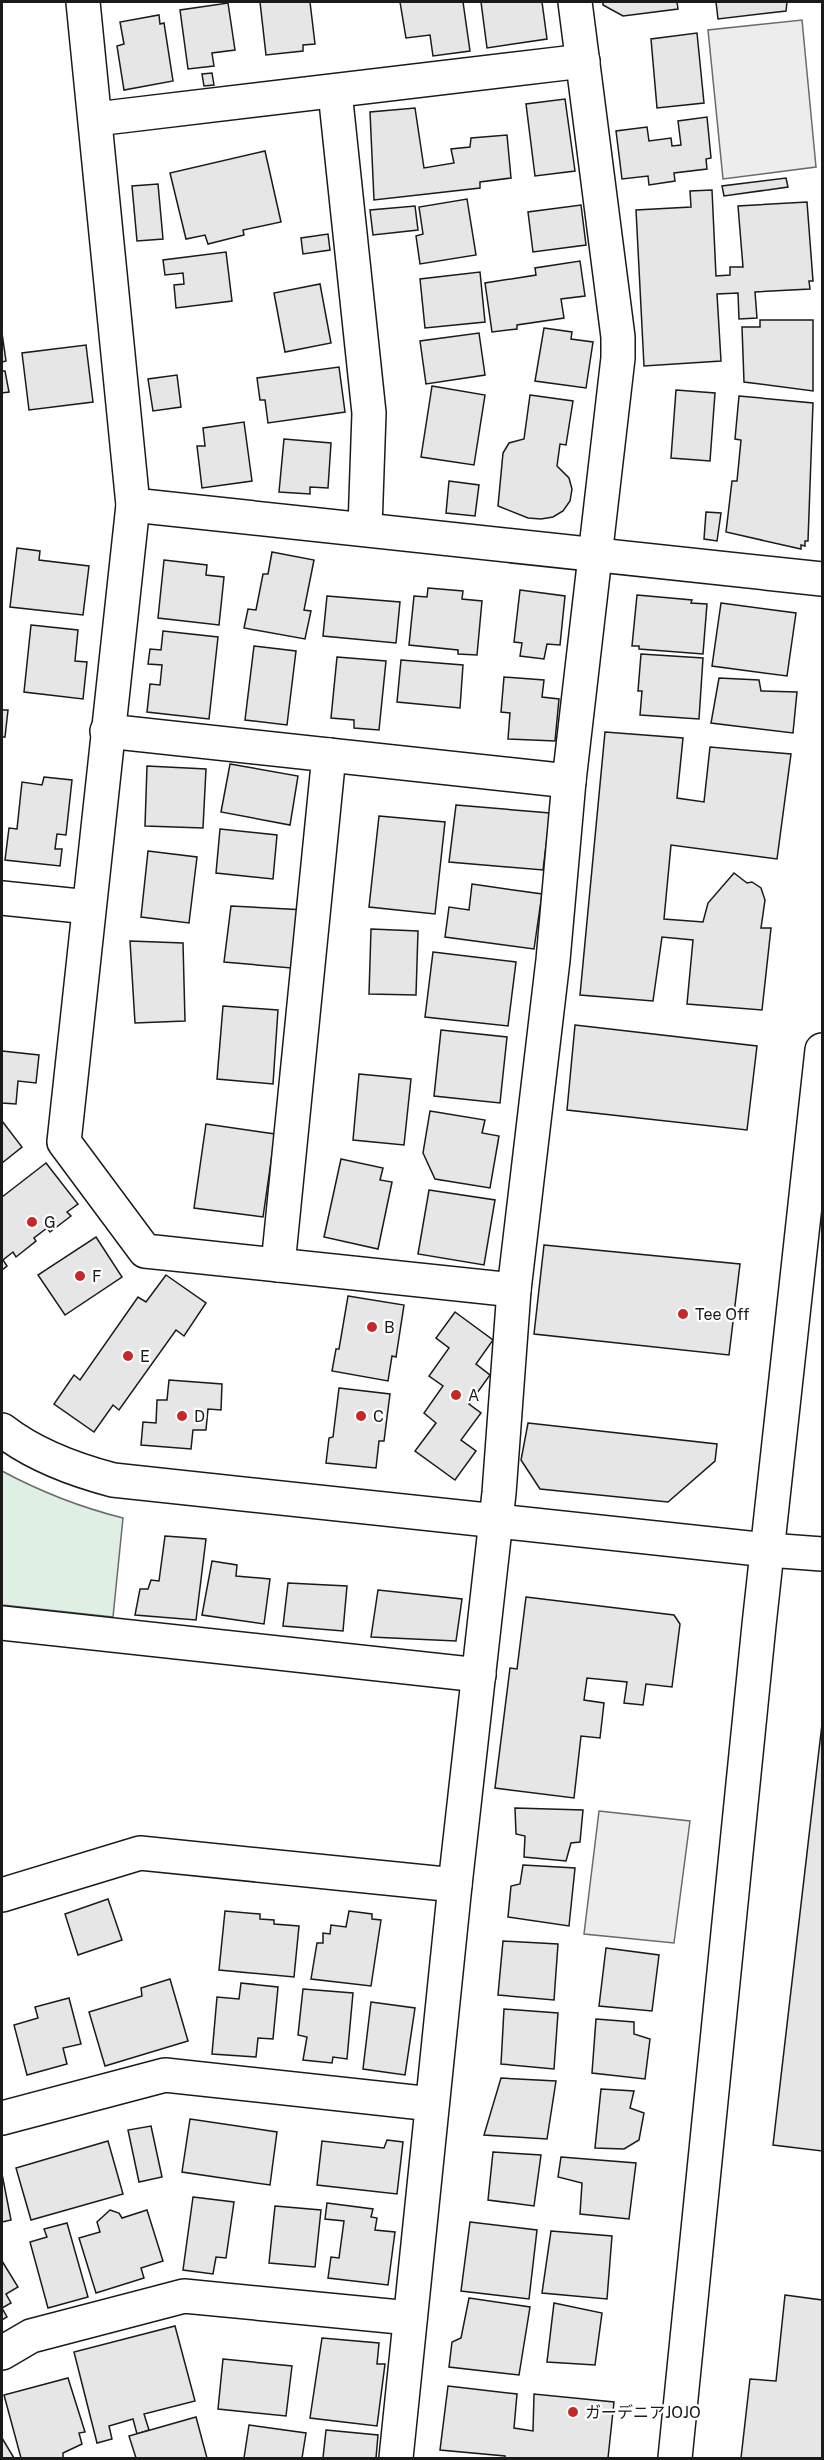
<svg xmlns="http://www.w3.org/2000/svg" width="824" height="2460" font-family="'Public Sans','Noto Sans JP',sans-serif">
  <style>
    .green { fill: #e0efe3; stroke: #6a6a6a; stroke-width: 1.5 }
    .parking { fill: #ededed; stroke: #6a6a6a; stroke-width: 1.5 }
    .building { fill: #e6e6e6; stroke: #1a1a1a; stroke-width: 1.5 }
    .lines { fill: none; stroke-linecap: round; stroke-linejoin: round }
    .street-casing { stroke: #1a1a1a; stroke-width: 36 }
    .secondary-casing { stroke: #1a1a1a; stroke-width: 36 }
    .street { stroke: #fff; stroke-width: 33 }
    .secondary { stroke: #fff; stroke-width: 33 }
    .poi-dot { fill: #c62828; stroke: #fff; stroke-width: 2 }
    .labels { text-anchor: middle; dominant-baseline: central; stroke-width: 4.5; stroke-linejoin: round; paint-order: stroke }
    .poi-label { font-size: 16px; fill: #1a1a1a; stroke: #fff; text-anchor: start }
  </style>
  <rect width="100%" height="100%" fill="#fff"/>
  <path class="green" d="M2,1471C41,1492 79,1507 123,1518L113,1617L2,1605Z"/>
  <g class="parking">
    <path d="M802,20L816,167L723,179L708,30Z"/>
    <path d="M599,1811L690,1821L674,1943L584,1934Z"/>
  </g>
  <g class="building">
    <path d="M260,2H310L315,44L303,45V51L266,55Z"/>
    <path d="M400,2H463L470,51L433,56L430,35L406,38Z"/>
    <path d="M481,2H542L547,39L487,48Z"/>
    <path d="M603,2H677L678,9L623,16L603,5Z"/>
    <path d="M716,2H787L786,11L718,19Z"/>
    <path d="M228,3L235,50L212,53L214,66L188,69L180,10Z"/>
    <path d="M159,15L160,24L164,23L173,81L124,90L117,46L124,44L120,22Z"/>
    <path d="M697,33L704,103L657,108L651,39Z"/>
    <path d="M212,73L214,85L204,86L202,74Z"/>
    <path d="M565,99L575,171L535,176L526,104Z"/>
    <path d="M415,108L424,168L454,163L451,149L470,147L471,138L507,135L511,178L480,182V188L374,200L370,112Z"/>
    <path d="M707,117L711,158L706,159L707,169L674,173L675,181L649,185L648,176L622,179L616,131L647,127L649,141L671,138L672,146L681,145L678,121Z"/>
    <path d="M265,151L281,222L243,230L244,235L208,244L205,235L186,239L170,173Z"/>
    <path d="M786,178L788,187L724,196L722,186Z"/>
    <path d="M158,184L163,239L137,241L132,186Z"/>
    <path d="M712,190L716,276L730,275V267H743L738,206L807,202L813,281H809L810,289L755,292L757,318L739,319L738,293L717,294L721,361L644,366L636,210L691,207L690,191Z"/>
    <path d="M467,199L476,255L420,264L416,236L423,234L419,207Z"/>
    <path d="M581,205L586,245L533,252L528,212Z"/>
    <path d="M415,206L418,230L373,235L370,210Z"/>
    <path d="M328,234L330,250L303,254L301,238Z"/>
    <path d="M226,252L232,301L176,308L174,285L184,284L183,273L165,275L163,260Z"/>
    <path d="M580,261L585,296L561,299L564,318L517,325V329L492,332L485,283L536,275L535,268Z"/>
    <path d="M480,272L485,322L425,328L420,279Z"/>
    <path d="M320,284L331,343L285,352L274,293Z"/>
    <path d="M760,320H813V391L744,382L742,327H760Z"/>
    <path d="M544,328L572,332L571,339L593,342L586,388L535,381Z"/>
    <path d="M2,333L6,361L2,362Z"/>
    <path d="M479,333L485,375L426,384L420,341Z"/>
    <path d="M86,345L93,402L29,410L22,353Z"/>
    <path d="M339,367L345,412L268,423L265,400H260L257,378Z"/>
    <path d="M2,371H5L9,392L2,393Z"/>
    <path d="M177,375L181,407L153,411L148,379Z"/>
    <path d="M432,386L485,395L474,465L421,457Z"/>
    <path d="M676,390L715,393L710,461L671,458Z"/>
    <path d="M530,395L573,401L566,445L560,444L557,466L569,478L572,489L570,501L563,511L553,517L541,519L528,518L498,506L503,453L509,443L524,439Z"/>
    <path d="M739,396L813,403L808,541H805V546L801,545V549L726,532L732,481H737L741,440L735,439Z"/>
    <path d="M244,422L252,481L202,488L197,446H205L203,428Z"/>
    <path d="M284,439L331,443L328,488L310,487V494L279,492Z"/>
    <path d="M449,481L479,485L475,516L446,513Z"/>
    <path d="M706,512L721,513L717,541L704,539Z"/>
    <path d="M17,548L40,551L39,560L89,566L83,615L10,607Z"/>
    <path d="M272,552L314,560L304,610L311,611L305,639L244,628L248,609L256,610L263,574H268Z"/>
    <path d="M164,560L207,565L206,575L224,577L219,625L158,618Z"/>
    <path d="M428,588L463,591L462,599L482,601L477,655L458,654V650L409,645L414,596L427,597Z"/>
    <path d="M520,590L565,596L560,645L547,644L544,659L520,656L522,643L514,642Z"/>
    <path d="M637,595L692,600L691,603L707,604L703,654L639,649V646H632Z"/>
    <path d="M327,596L400,602L396,643L323,636Z"/>
    <path d="M721,603L796,613L787,676L712,666Z"/>
    <path d="M31,625L78,630L75,661L87,662L83,699L24,692Z"/>
    <path d="M163,631L218,637L209,719L147,712L150,684L160,685L162,665L148,664L150,649L161,650Z"/>
    <path d="M254,646L296,651L287,725L245,720Z"/>
    <path d="M641,654L703,658L699,719L640,715L642,691H638Z"/>
    <path d="M337,657L386,661L379,730L354,728V720L331,718Z"/>
    <path d="M401,660L463,665L460,708L397,702Z"/>
    <path d="M504,677L544,680L542,697L559,699L555,741L508,739L510,713L501,712Z"/>
    <path d="M719,678L759,680L761,691L797,692L793,733L711,723Z"/>
    <path d="M2,710H8L5,737H2Z"/>
    <path d="M605,732L683,738L677,798L704,802L710,747L791,754L777,859L671,845L664,919L703,922L708,903L734,873L747,883L752,882L761,888L765,900L761,928H771L762,1010L687,1004L693,940L662,937L653,1001L580,995Z"/>
    <path d="M230,764L298,776L290,825L221,812Z"/>
    <path d="M147,766L206,769L203,828L145,826Z"/>
    <path d="M44,777L72,780L66,835L57,834L55,849H62L60,866L5,860L9,828L17,829L22,782L42,785Z"/>
    <path d="M456,805L550,813L543,870L449,862Z"/>
    <path d="M379,816L445,822L435,914L369,907Z"/>
    <path d="M220,829L277,835L273,879L216,873Z"/>
    <path d="M148,851L197,857L189,923L141,917Z"/>
    <path d="M472,884L542,894L534,949L445,937L449,907L469,910Z"/>
    <path d="M231,906L306,910L303,969L224,962Z"/>
    <path d="M371,929L418,931L416,995L369,994Z"/>
    <path d="M130,941L183,943L185,1021L135,1023Z"/>
    <path d="M433,952L516,962L508,1026L425,1017Z"/>
    <path d="M223,1006L278,1010L273,1084L217,1079Z"/>
    <path d="M575,1025L757,1046L747,1130L567,1110Z"/>
    <path d="M441,1030L507,1037L500,1103L434,1096Z"/>
    <path d="M2,1051L39,1055L36,1083L18,1081L16,1104L2,1103Z"/>
    <path d="M359,1074L411,1079L404,1145L353,1140Z"/>
    <path d="M430,1111L485,1120L482,1133L499,1136L490,1188L435,1179L423,1153Z"/>
    <path d="M2,1121L22,1147L2,1163Z"/>
    <path d="M206,1124L275,1134L263,1217L194,1208Z"/>
    <path d="M341,1159L383,1168L380,1180L392,1182L378,1249L324,1237Z"/>
    <path d="M46,1163L78,1204L67,1212L71,1216L50,1232L47,1228L34,1238L36,1241L16,1257L13,1252L3,1260L7,1266L2,1270V1197Z"/>
    <path d="M429,1190L495,1200L484,1265L418,1254Z"/>
    <path d="M96,1237L122,1277L65,1315L38,1275Z"/>
    <path d="M544,1245L740,1264L729,1355L534,1334Z"/>
    <path d="M166,1275L206,1303L184,1336L176,1330L119,1410L113,1405L94,1432L54,1404L74,1375L80,1380L138,1297L146,1302Z"/>
    <path d="M348,1296L404,1305L396,1357L392,1356L388,1381L332,1371L336,1349H339Z"/>
    <path d="M455,1312L493,1340L476,1364L490,1375L469,1404L481,1413L461,1440L476,1451L455,1480L415,1451L436,1423L424,1413L443,1386L429,1376L449,1348L436,1338Z"/>
    <path d="M169,1380L222,1384L221,1410L208,1409L206,1430H193L191,1449L141,1445L143,1422L156,1423L157,1400H167Z"/>
    <path d="M339,1388L390,1394L384,1441H379L376,1468L326,1463L329,1438L333,1437Z"/>
    <path d="M528,1423L717,1444L715,1461L668,1502L540,1489L521,1460Z"/>
    <path d="M165,1536L206,1539L196,1620L135,1615L140,1589H148L151,1580L159,1581Z"/>
    <path d="M212,1561L237,1565L236,1576L270,1579L264,1624L202,1615Z"/>
    <path d="M288,1583L347,1586L343,1631L283,1626Z"/>
    <path d="M378,1590L462,1599L456,1641L371,1637Z"/>
    <path d="M526,1597L674,1615L680,1624L672,1687L646,1684L643,1705L624,1703L627,1682L587,1678L584,1700L604,1703L600,1738L581,1736L574,1798L495,1788L510,1668L517,1669Z"/>
    <path d="M822,1724V2151L773,2145Z"/>
    <path d="M515,1808L583,1810L580,1842L571,1843L566,1861L524,1857L525,1836L516,1834Z"/>
    <path d="M523,1865L575,1868L569,1926L508,1917L511,1886L520,1884Z"/>
    <path d="M108,1899L122,1940L78,1955L65,1914Z"/>
    <path d="M225,1911L260,1914V1919L274,1920V1924L299,1926L294,1977L219,1970Z"/>
    <path d="M349,1911L372,1914V1919L381,1920L371,1986L311,1979L317,1943H323V1933L330,1934L331,1925L346,1927Z"/>
    <path d="M503,1941L558,1944L554,2000L498,1995Z"/>
    <path d="M606,1948L659,1955L652,2011L599,2006Z"/>
    <path d="M170,1979L188,2041L105,2066L89,2012L142,1996L141,1988Z"/>
    <path d="M241,1983L278,1987L273,2039L258,2038L256,2057L212,2054L217,1997L239,1999Z"/>
    <path d="M303,1989L353,1993L347,2059L333,2057L332,2063L303,2060L307,2037L298,2035Z"/>
    <path d="M69,1998L81,2044L63,2048L67,2064L27,2075L14,2025L38,2018L35,2007Z"/>
    <path d="M371,2002L415,2008L405,2075L363,2069Z"/>
    <path d="M504,2009L558,2013L554,2069L501,2064Z"/>
    <path d="M596,2019L634,2022V2034L650,2039L645,2079L592,2073Z"/>
    <path d="M501,2078L556,2081L547,2139L484,2135Z"/>
    <path d="M601,2089L634,2091L630,2108L644,2113L639,2140L624,2149L595,2148Z"/>
    <path d="M190,2119L277,2132L270,2185L182,2172Z"/>
    <path d="M151,2126L162,2177L139,2182L128,2130Z"/>
    <path d="M387,2140L403,2142L397,2194L317,2185L322,2141L384,2148Z"/>
    <path d="M108,2141L123,2194L31,2220L16,2168Z"/>
    <path d="M493,2152L541,2155L534,2206L488,2200Z"/>
    <path d="M561,2157L636,2163L629,2219L580,2214L582,2183L558,2177Z"/>
    <path d="M2,2174L11,2220L2,2222Z"/>
    <path d="M193,2197L234,2202L226,2258L216,2257L213,2274L183,2270Z"/>
    <path d="M327,2203L373,2209L371,2217L377,2218L375,2230L395,2232L388,2285L328,2278L331,2257L339,2258L344,2221L325,2219Z"/>
    <path d="M275,2206L321,2210L315,2267L269,2263Z"/>
    <path d="M110,2210L119,2213L122,2218L147,2210L163,2261L141,2268L144,2278L96,2293L79,2238L100,2232L97,2222Z"/>
    <path d="M470,2222L537,2230L529,2299L461,2291Z"/>
    <path d="M67,2223L88,2297L48,2308L30,2242L47,2237L44,2229Z"/>
    <path d="M551,2231L612,2236L607,2299L542,2293Z"/>
    <path d="M2,2261L18,2287L6,2294L11,2303L2,2308L7,2317L2,2320Z"/>
    <path d="M785,2295L822,2300V2458H741L750,2379L776,2381Z"/>
    <path d="M469,2298L530,2307L519,2375L449,2367L452,2342L461,2338Z"/>
    <path d="M554,2303L602,2313L595,2365L547,2362Z"/>
    <path d="M175,2326L195,2401L144,2414L149,2430L137,2434L133,2419L109,2426L112,2439L97,2443L74,2352Z"/>
    <path d="M322,2338L379,2343L377,2364H385L377,2426L310,2418Z"/>
    <path d="M223,2359L292,2366L286,2416L218,2409Z"/>
    <path d="M68,2378L85,2432L79,2433L82,2444L63,2453V2458H21L4,2395Z"/>
    <path d="M448,2386L517,2394L514,2428L533,2431L534,2394L614,2402L608,2458H505V2456L440,2450Z"/>
    <path d="M196,2417L207,2458H136L129,2436Z"/>
    <path d="M249,2425L306,2433L302,2458H244Z"/>
    <path d="M326,2430L378,2435L376,2458H323Z"/>
    <path d="M2,2438L14,2458H2Z"/>
  </g>
  <g class="lines">
    <defs>
      <g id="street">
        <path d="M83,2L133,505L64,1142L145,1251L514,1290"/>
        <path d="M335,92L369,413L365,528"/>
        <path d="M96,119L583,61"/>
        <path d="M133,505L822,579"/>
        <path d="M107,731L569,781"/>
        <path d="M2,898L89,907"/>
        <path d="M278,1265L329,755"/>
        <path d="M768,1550L822,1554"/>
        <path d="M2,1623L479,1675"/>
        <path d="M2,1895L140,1853L455,1885"/>
        <path d="M2,2118L165,2075L432,2104"/>
        <path d="M2,2353L31,2336L184,2296L410,2318"/>
        <path d="M396,2458L455,1885L499,1493L514,1290L553,960L569,781L618,358V337L575,2"/>
      </g>
      <g id="secondary">
        <path d="M2,1430C34,1455 75,1470 113,1480L768,1550"/>
        <path d="M675,2458L759,1625L822,1050"/>
      </g>
    </defs>
    <use href="#street" class="street-casing"/>
    <use href="#secondary" class="secondary-casing"/>
    <use href="#street" class="street"/>
    <use href="#secondary" class="secondary"/>
  </g>
  <g class="poi-dot">
    <circle cx="32" cy="1222" r="6"/>
    <circle cx="80" cy="1276" r="6"/>
    <circle cx="683" cy="1314" r="6"/>
    <circle cx="372" cy="1327" r="6"/>
    <circle cx="128" cy="1356" r="6"/>
    <circle cx="456" cy="1395" r="6"/>
    <circle cx="182" cy="1416" r="6"/>
    <circle cx="361" cy="1416" r="6"/>
    <circle cx="573" cy="2412" r="6"/>
  </g>
  <g class="labels">
    <g class="poi-label">
      <text x="44" y="1222">G</text>
      <text x="92" y="1276">F</text>
      <text x="695" y="1314">Tee Off</text>
      <text x="384" y="1327">B</text>
      <text x="140" y="1356">E</text>
      <text x="468" y="1395">A</text>
      <text x="194" y="1416">D</text>
      <text x="373" y="1416">C</text>
      <text x="585" y="2412">ガーデニアJOJO</text>
    </g>
  </g>
  <rect width="824" height="2460" fill="none" stroke="#1a1a1a" stroke-width="6"/>
</svg>
